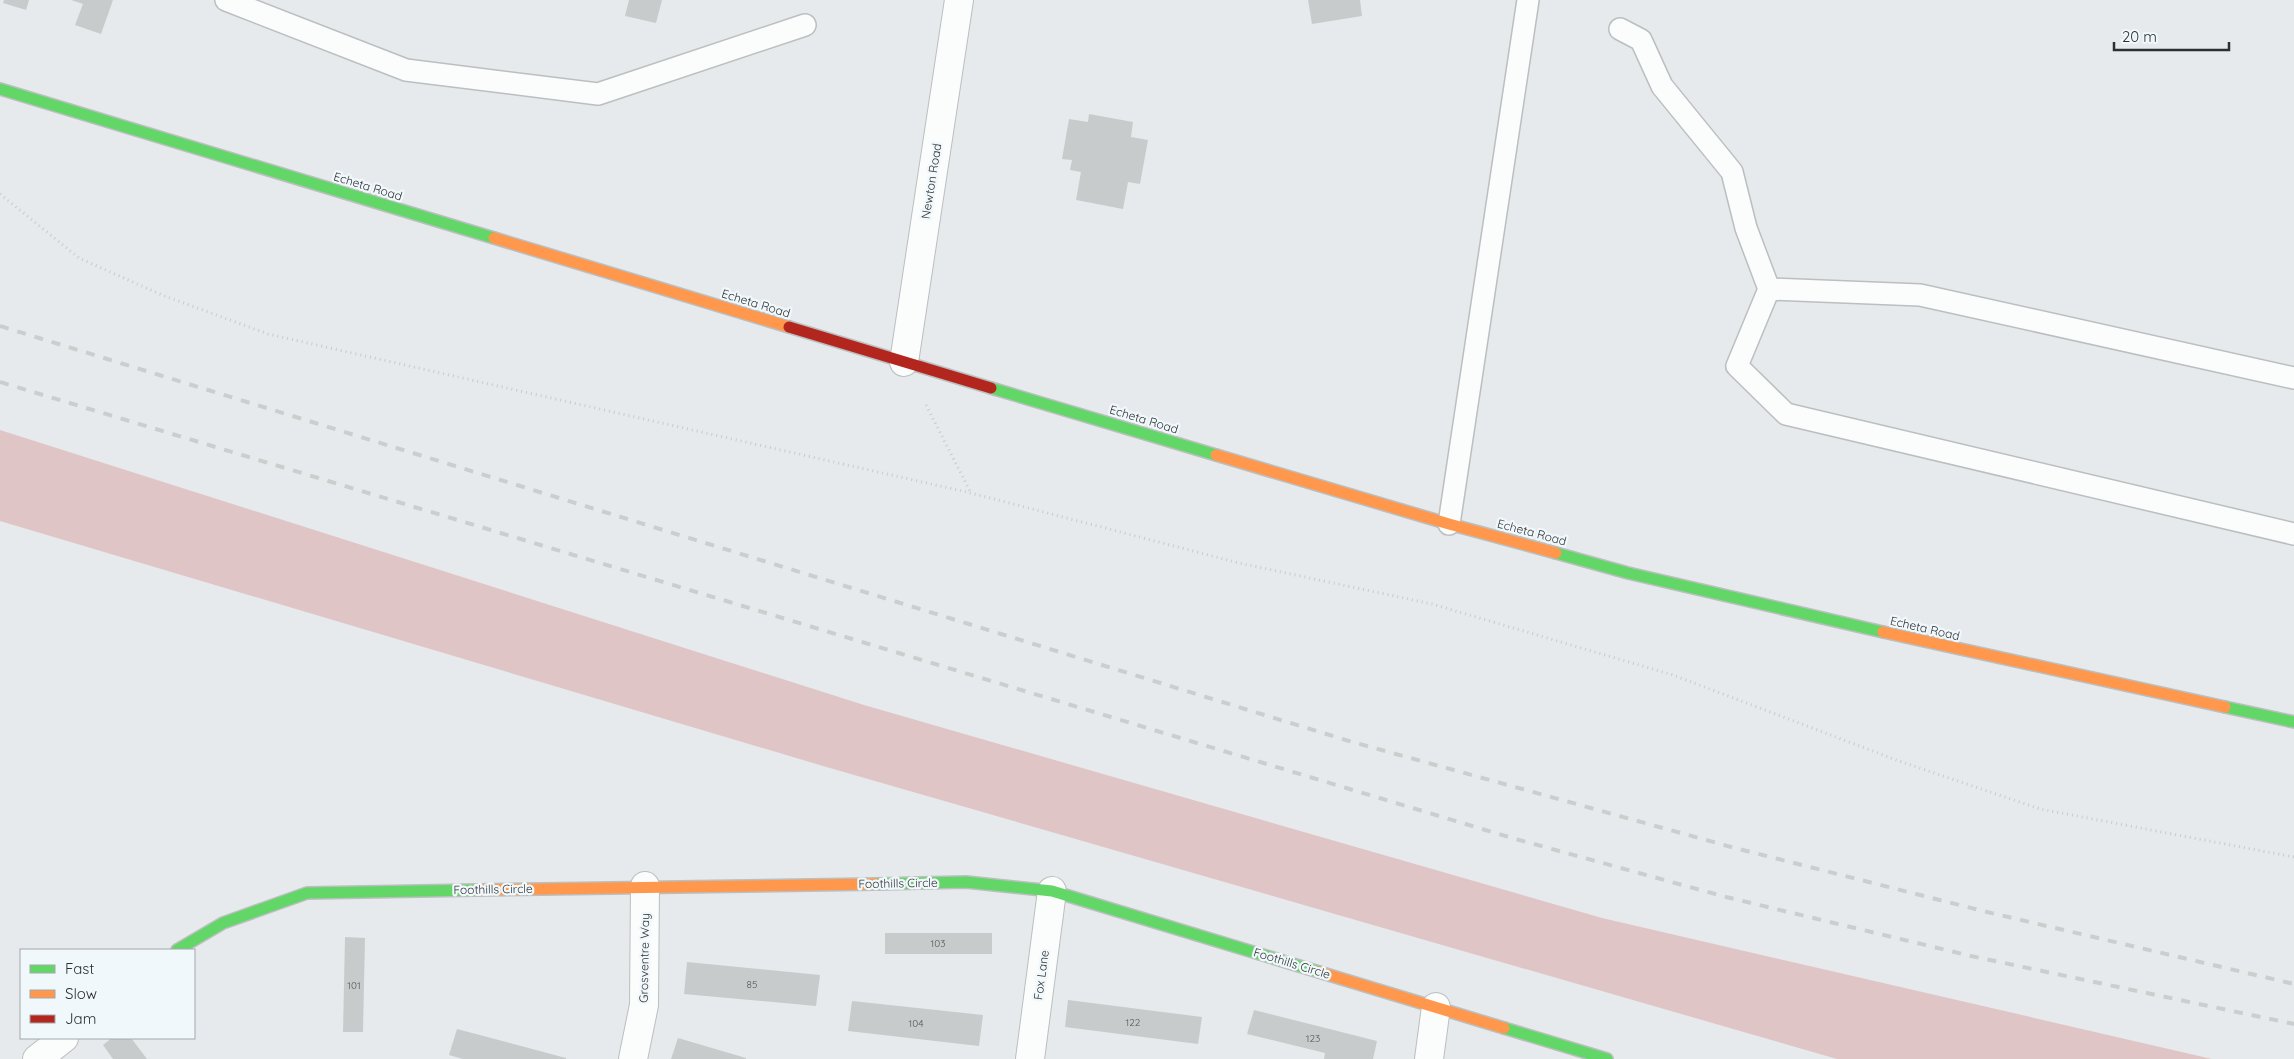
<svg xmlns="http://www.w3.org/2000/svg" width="2294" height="1059" font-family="Quicksand,sans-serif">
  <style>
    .green { fill: #e0c5c7 }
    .building { fill: #c8cbcc }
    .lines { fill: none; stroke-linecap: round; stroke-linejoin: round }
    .lane-casing { stroke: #bbbfc0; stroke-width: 24 }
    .street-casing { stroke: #bbbfc0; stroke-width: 30 }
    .fast-casing { stroke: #bbbfc0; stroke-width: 14 }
    .slow-casing { stroke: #bbbfc0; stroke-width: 14 }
    .jam-casing { stroke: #bbbfc0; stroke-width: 14 }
    .path { stroke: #cacacb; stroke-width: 3; stroke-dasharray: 1 4; stroke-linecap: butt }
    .lane { stroke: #fbfcfc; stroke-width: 21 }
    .street { stroke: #fbfcfc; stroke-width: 28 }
    .fast { stroke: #63d668; stroke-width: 11 }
    .slow { stroke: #ff974d; stroke-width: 11 }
    .jam { stroke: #b3261e; stroke-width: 11 }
    .rail { stroke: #cccece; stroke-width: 4; stroke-dasharray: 9 9; stroke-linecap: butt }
    .labels { text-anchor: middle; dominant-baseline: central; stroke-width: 4.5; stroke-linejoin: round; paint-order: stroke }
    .number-label { font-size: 10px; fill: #545758 }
    .street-label { font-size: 12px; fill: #2d3031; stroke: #f1f8fb }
  </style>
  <rect width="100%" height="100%" fill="#e6eaec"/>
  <path class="green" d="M0,430L864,705L1602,918L2212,1059H1837L823,766L0,521Z"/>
  <g class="building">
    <path d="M4,0H29L26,10L3,3Z"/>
    <path d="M71,0H113L101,34L75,25L83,4Z"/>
    <path d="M629,0H662L656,23L625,16Z"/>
    <path d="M1308,0H1360L1362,16L1312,24Z"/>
    <path d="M1089,114L1133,122L1131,137L1148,140L1140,184L1128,182L1123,209L1076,200L1081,172L1070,170L1072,160L1062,159L1069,119L1088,122Z"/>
    <rect x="885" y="933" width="107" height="21"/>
    <path d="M345,937L365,938L363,1032H343Z"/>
    <path d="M687,962L820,975L816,1006L684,994Z"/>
    <path d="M1068,1000L1202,1017L1198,1044L1065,1027Z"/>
    <path d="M852,1001L983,1015L979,1046L848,1031Z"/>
    <path d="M1254,1010L1377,1041L1373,1059H1324L1325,1053L1247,1034Z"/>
    <path d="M457,1029L566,1058V1059H463L449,1055Z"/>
    <path d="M112,1038H131L147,1059H113L103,1045Z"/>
    <path d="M678,1038L746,1058V1059H671Z"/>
  </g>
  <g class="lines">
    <defs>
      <g id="lane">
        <path d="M226,0L406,70L598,94L805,25"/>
        <path d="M1620,29L1641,40L1662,86L1732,172L1746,228L1769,289"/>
        <path d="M2294,378L1920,295L1769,289L1737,366L1786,414L2294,534"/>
        <path d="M1449,524L1528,0"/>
      </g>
      <g id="street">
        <path d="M904,362L959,0"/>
        <path d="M37,1059L64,1038"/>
        <path d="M633,1059L644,1005L645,886"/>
        <path d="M1030,1059L1052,891"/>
        <path d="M1429,1059L1436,1007"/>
      </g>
      <g id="fast">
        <path d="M0,89L494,238"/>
        <path d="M991,388L1216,455"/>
        <path d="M1556,553L1628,573L1883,632"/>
        <path d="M2225,707L2294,722"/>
        <path d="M876,884L966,882L1052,891L1319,972"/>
        <path d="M177,950L223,923L307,893L476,890"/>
        <path d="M1504,1028L1607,1059"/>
      </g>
      <g id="slow">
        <path d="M494,238L789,327"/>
        <path d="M1216,455L1449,524L1556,553"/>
        <path d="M1883,632L2225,707"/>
        <path d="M476,890L876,884"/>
        <path d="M1319,972L1504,1028"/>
      </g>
      <path id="jam" d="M789,327L991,388"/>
    </defs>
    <use href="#lane" class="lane-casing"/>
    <use href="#street" class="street-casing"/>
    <use href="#fast" class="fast-casing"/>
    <use href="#slow" class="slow-casing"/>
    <use href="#jam" class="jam-casing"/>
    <g class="path">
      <path d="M0,194L79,258L162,295L268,334L971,493L1239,563L1432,604L1673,675L1899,761L2040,809L2294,857"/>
      <path d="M926,405L971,493"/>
    </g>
    <use href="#lane" class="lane"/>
    <use href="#street" class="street"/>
    <use href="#fast" class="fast"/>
    <use href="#slow" class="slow"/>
    <use href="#jam" class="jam"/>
    <g class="rail">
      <path d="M0,326L1349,741L1735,848L1987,912L2294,984"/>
      <path d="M0,382L1512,838L1726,897L1971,956L2294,1024"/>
    </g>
  </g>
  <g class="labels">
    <g class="number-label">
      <text x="938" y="943">103</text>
      <text x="752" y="984">85</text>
      <text x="354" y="985">101</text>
      <text x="1133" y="1022">122</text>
      <text x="916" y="1023">104</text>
      <text x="1313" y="1038">123</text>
    </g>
    <g class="street-label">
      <text transform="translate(931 181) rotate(-81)">Newton Road</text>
      <text transform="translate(368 186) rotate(17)">Echeta Road</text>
      <text transform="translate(756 303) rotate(17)">Echeta Road</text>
      <text transform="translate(1144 419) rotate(17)">Echeta Road</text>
      <text transform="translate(1532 532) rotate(15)">Echeta Road</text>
      <text transform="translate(1925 628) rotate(13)">Echeta Road</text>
      <text transform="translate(898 883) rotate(-1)">Foothills Circle</text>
      <text transform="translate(493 889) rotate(-1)">Foothills Circle</text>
      <text transform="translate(644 958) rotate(-89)">Grosventre Way</text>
      <text transform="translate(1292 963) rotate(17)">Foothills Circle</text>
      <text transform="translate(1041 975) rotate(-82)">Fox Lane</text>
    </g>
  </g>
  <rect x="20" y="949" width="175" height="90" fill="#f1f8fb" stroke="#a3a8aa"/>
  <rect x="30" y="965" width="25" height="8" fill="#63d668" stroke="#a3a8aa"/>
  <text x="65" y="974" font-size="15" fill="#2d3031">Fast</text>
  <rect x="30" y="990" width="25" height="8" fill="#ff974d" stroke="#a3a8aa"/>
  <text x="65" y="999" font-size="15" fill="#2d3031">Slow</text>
  <rect x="30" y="1015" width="25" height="8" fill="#b3261e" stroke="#a3a8aa"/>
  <text x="65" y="1024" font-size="15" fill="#2d3031">Jam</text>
  <path d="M2114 42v8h115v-8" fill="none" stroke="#2d3031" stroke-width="2.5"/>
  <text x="2122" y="42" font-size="15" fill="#2d3031" stroke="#f1f8fb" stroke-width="4" paint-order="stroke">20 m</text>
</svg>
